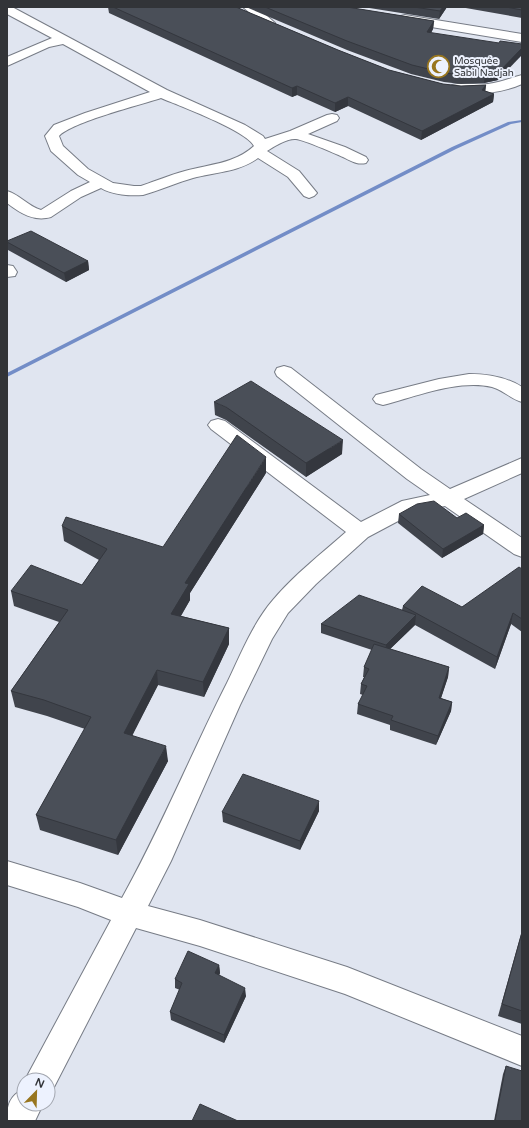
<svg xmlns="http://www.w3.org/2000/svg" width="529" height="1128" font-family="'Varela Round',sans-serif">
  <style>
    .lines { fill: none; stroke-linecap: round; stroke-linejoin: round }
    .stream { fill: #738dc7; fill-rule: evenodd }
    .minor-casing { stroke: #777c86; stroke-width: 2 }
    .minor { fill: #fff; fill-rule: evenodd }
    .wall { fill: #40444c }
    .shaded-wall { fill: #34373e }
    .building { fill: #4a4f58; stroke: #34373e }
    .labels { text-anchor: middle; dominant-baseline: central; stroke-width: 4; stroke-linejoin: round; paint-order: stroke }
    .far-poi-label { font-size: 10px; fill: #323438; stroke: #edf2fe; text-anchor: start }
  </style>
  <rect width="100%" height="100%" fill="#e0e5f0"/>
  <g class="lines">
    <path class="stream" d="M522,120V122L511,124L456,149L7,377V373L452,147L508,122Z"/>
    <defs>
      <g id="minor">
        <path d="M7,7H12L167,90L245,125L263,136L265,139L290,131L327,115L332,114L337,115L339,118L337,121L308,134L345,147L366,157L368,160L366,163C357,165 351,161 343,157C334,153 304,140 296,139C288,138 273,147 267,151L299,171L317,193L314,196L309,198L304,196L288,177L258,158C239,172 215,172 193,178C176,183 160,190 143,195C131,196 112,195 101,188L81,197L51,217C34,222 20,213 7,203V191C20,195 28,206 41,210L71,191L90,182L78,175L51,151L45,136L54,125L85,113L150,92L63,44L49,47L7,66V57L52,38L7,14ZM161,98C180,106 247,131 254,146C234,164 210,164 185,171C170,175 156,181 141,186H134L113,183L88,169L63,146L59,136C72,122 140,105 161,98Z"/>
        <path d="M243,7H257L275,23L273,26H265Z"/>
        <path d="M405,15L522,34V42L401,22L399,19L401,16Z"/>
        <path d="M522,75V84C502,93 474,96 452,91L450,88L452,85C463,82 476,85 488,84C500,83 510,78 522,75Z"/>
        <path d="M7,265L13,266L17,272L15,276L7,277Z"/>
        <path d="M284,366L291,368L421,469L450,489L522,458V473L464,499L522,538V557L514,554L445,506L415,512L368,537L316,584L288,613L272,639L240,705L171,861L148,906L200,920L347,967L522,1036V1066L345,994L200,946L136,928L52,1091L48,1093V1080H25L111,920L78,907L7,885V861L80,883L122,898C161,828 191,754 227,683C240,656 253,623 273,600C294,575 321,554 346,532L211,429L208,425L211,421L218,419L225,421L361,522L402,501L430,495L407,479L277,376L275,372L277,368Z"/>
        <path d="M469,374C488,374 506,377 522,387V402C511,399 503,390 492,387C458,379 415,397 383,405L376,403L373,399L376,395L439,379Z"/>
        <path d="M24,1089V1104H43L35,1121H7C7,1106 9,1096 24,1089Z"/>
      </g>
    </defs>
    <use href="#minor" class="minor-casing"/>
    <use href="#minor" class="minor"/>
  </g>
  <g class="wall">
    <path d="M108,7H236L338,50L389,70L443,84L461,86L486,85L485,91L494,94L493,102L421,140L348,106L335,112L297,95L292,97L109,13Z"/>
    <path d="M246,7H347L434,21L433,29L431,33L498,80L484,83L461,84L444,82L411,74L347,50Z"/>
    <path d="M363,7H447L439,19Z"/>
    <path d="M460,7H522V18Z"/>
    <path d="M7,241L88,261L89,270L66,282L8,250Z"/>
    <path d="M214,402L342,454L306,477L226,420L215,415Z"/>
    <path d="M266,473L190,593V600L181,616L229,628V644L204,697L158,685L132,735L168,761L118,855L40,830L36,815L85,729L47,716L15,707L11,691L59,622L14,606L11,591L82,585L99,560L64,541L62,526L163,547Z"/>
    <path d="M399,514L457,518L484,525L483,534L442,558L398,523Z"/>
    <path d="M522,569V632L511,624L495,669L415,625L390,649L449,667L448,677L441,698L452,702L451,711L436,745L390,730V725L357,714L358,704L363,695L360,694L361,684L364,677H363L364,667L372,650L321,633V624L402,610L403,606L462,607Z"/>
    <path d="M319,811L300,850L223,822L222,812Z"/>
    <path d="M522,931V1024L498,1016Z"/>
    <path d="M219,965L220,973L219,975L246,996L224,1043L171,1020L170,1012L180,990L175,988V979Z"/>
    <path d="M506,1066L522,1121H494L503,1074Z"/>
  </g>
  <g class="shaded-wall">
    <path d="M443,7H447L439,19L440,11Z"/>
    <path d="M434,21L433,29L427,40V32Z"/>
    <path d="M522,48V55L498,80L484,83L485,74Z"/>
    <path d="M486,85L485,94L482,90Z"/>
    <path d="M297,86V95L292,97V88Z"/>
    <path d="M494,94L493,102L421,140L422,131Z"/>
    <path d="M348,97V106L335,112V103Z"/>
    <path d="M88,261L89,270L66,282L64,273Z"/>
    <path d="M343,440L342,454L306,477V463Z"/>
    <path d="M266,457V473L190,593V600L173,629L171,614L185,583Z"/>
    <path d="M484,525L483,534L442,558L443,549Z"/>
    <path d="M513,613L511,624L495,669L497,657Z"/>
    <path d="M416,615L415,625L385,654L386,645Z"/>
    <path d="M229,628V644L204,697L203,682Z"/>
    <path d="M449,667L448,677L438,707L439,698Z"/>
    <path d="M157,670L158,685L126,748L124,733Z"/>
    <path d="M452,702L451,711L436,745L438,736Z"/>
    <path d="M166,746L168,761L118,855L116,840Z"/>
    <path d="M319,801V811L300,850V841Z"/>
    <path d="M219,965L220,973L216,982L215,973Z"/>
    <path d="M245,988L246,996L224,1043V1035Z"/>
  </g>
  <g class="building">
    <path d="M113,7H236L338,50L389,70L443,84L461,86L486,85L482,90L494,94L422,131L348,97L335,103L297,86L292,88Z"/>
    <path d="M265,7H347L434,21L427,32L499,43L500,41L522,44V48L499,72L485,74L462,75L445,73L412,65L347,41Z"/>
    <path d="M414,7H443L440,11Z"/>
    <path d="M506,7H522V10Z"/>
    <path d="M31,231L88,261L64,273L7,242V241Z"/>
    <path d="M251,381L343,440L306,463L226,407L214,402Z"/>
    <path d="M237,435L266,457L185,583L189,584L171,614L229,628L203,682L157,670L124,733L166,746L116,840L36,815L91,717L44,700L11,691L68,610L11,591L31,565L82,585L107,549L62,526L66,517L163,547Z"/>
    <path d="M434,501L457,518L466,513L484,525L443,549L399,514L417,504Z"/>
    <path d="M519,567L522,569V619L513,613L497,657L403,606L422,586L462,607Z"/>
    <path d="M359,595L416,615L386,645L321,624Z"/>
    <path d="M374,644L449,667L439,698L452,702L438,736L391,720L393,716L358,704L367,686L361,684L369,669L364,667Z"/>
    <path d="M243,774L319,801L300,841L222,812Z"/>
    <path d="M522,932V1011L502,1004Z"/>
    <path d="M188,951L219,965L215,973L245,988L224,1035L170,1012L182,983L175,979Z"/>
    <path d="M506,1066L522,1071V1121H495Z"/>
    <path d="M200,1104L238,1121H192Z"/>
  </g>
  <defs>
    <symbol id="mosque-ring" viewBox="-11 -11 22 22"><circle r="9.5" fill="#edf2fe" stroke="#98761f" stroke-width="1.5"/><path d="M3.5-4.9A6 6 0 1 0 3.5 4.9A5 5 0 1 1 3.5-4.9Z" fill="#98761f"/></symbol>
  </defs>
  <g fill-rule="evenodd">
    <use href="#mosque-ring" x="426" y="54" width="25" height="25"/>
  </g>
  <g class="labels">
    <g class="far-poi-label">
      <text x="454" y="61">Mosquée<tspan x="454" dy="12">Sabil Nadjah</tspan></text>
    </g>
  </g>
  <rect width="529" height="1128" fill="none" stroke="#323438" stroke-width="16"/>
  <g transform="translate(36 1092) rotate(23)"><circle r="19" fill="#edf2fe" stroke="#a2a6af"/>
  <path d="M0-3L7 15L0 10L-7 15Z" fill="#98761f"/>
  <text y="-6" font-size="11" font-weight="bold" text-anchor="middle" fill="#323438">N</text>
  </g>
</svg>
